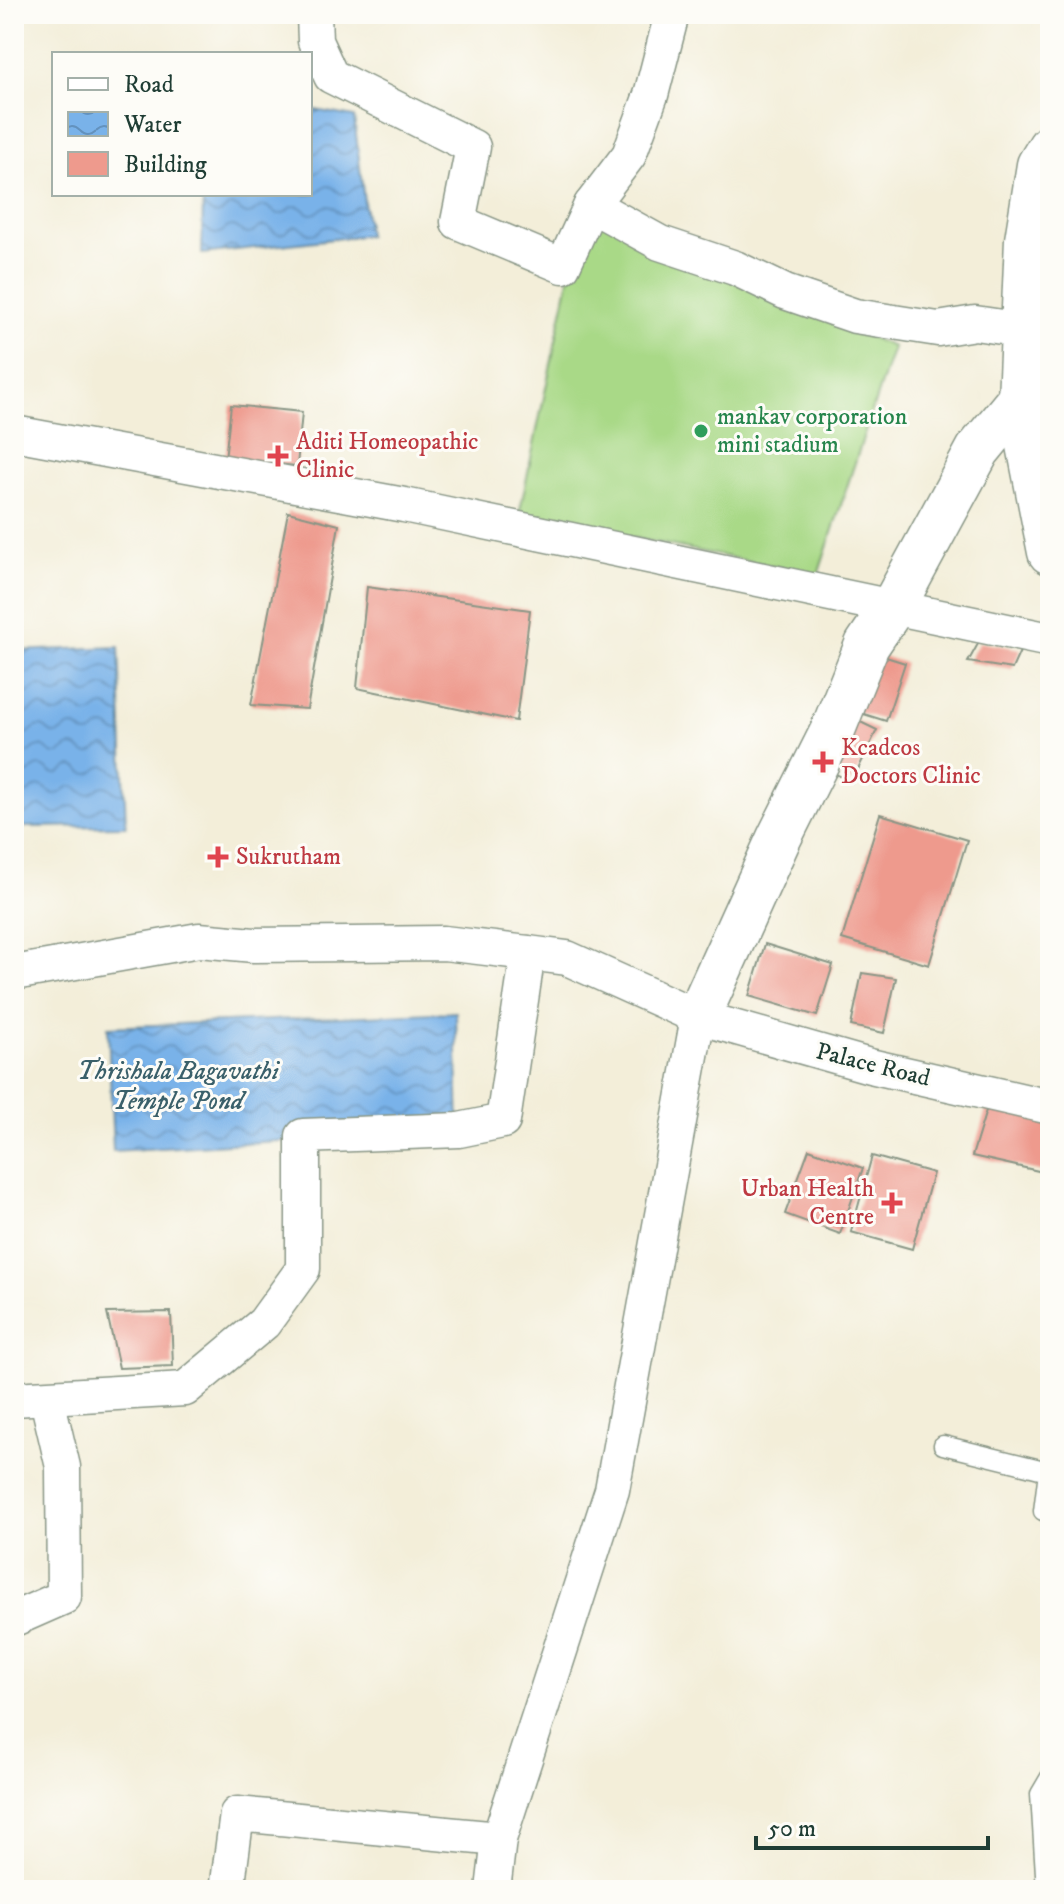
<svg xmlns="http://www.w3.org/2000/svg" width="1064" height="1904" font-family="'IM FELL DW Pica',serif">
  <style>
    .pitch { fill: #a9d987; stroke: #648b5e; stroke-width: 2 }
    .water { fill: url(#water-waves); stroke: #4c788e; stroke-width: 2 }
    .building { fill: #ee9a8d }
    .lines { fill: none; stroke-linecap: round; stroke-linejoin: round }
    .lane-casing { stroke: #899686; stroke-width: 21 }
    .street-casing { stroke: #899686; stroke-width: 37 }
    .secondary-casing { stroke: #899686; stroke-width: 47 }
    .lane { stroke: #fff; stroke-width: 18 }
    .street { stroke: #fff; stroke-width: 34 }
    .secondary { stroke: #fff; stroke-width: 44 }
    .leisure-dot { fill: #2e9e5b; stroke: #fdfcf7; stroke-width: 3 }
    .health-dot { fill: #e0444e; stroke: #fdfcf7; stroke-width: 3 }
    .labels { text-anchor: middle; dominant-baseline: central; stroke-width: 6; stroke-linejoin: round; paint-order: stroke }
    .leisure-label { font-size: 24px; fill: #27864d; stroke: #fdfcf7; text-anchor: start }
    .health-label { font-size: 24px; fill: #be3a42; stroke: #fdfcf7; text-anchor: start }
    .street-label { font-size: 24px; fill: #1f3d34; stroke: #fdfcf7 }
    .water-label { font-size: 26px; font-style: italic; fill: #3a606a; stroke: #fdfcf7 }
  </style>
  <defs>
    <pattern id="water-waves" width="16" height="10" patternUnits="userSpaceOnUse" patternTransform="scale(2)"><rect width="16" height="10" fill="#79b2e9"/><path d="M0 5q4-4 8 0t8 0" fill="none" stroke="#6392be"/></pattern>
  </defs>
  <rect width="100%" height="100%" fill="#fdfcf7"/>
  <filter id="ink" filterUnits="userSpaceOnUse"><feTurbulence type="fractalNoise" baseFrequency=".0125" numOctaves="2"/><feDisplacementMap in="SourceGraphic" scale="16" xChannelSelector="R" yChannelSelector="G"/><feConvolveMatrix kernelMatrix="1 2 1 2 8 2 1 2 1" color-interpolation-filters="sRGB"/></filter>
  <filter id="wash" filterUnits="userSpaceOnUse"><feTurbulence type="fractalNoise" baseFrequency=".006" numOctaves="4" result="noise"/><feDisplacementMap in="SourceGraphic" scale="32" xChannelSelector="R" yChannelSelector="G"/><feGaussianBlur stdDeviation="1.8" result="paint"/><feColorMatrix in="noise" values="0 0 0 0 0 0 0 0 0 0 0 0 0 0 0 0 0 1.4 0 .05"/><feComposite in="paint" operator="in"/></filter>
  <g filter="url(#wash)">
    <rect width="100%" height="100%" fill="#f3eed9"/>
    <path class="pitch" d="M583,213L893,347L818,575L519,515Z"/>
    <g class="water">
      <path d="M310,109L354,117L368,235L202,254L203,194H310Z"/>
      <path d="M119,647L126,826L14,827V651Z"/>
      <path d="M456,1012L459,1130L113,1151L108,1027Z"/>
    </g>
    <g id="blocks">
      <g class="building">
        <path d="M231,405L302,412L297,466L225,459Z"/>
        <path d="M288,512L339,525L307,709L251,705Z"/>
        <path d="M367,587L530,610L516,721L357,688Z"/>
        <path d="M979,642L1021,649L1012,669L968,662Z"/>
        <path d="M870,652L905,663L886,721L851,710Z"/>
        <path d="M850,717L877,730L852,782L825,769Z"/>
        <path d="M880,814L967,840L929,965L842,939Z"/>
        <path d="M765,944L833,965L817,1016L749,996Z"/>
        <path d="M862,973L896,978L884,1033L851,1026Z"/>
        <path d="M988,1104L1050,1119V1147L1043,1172L972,1156Z"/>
        <path d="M809,1149L863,1168L840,1234L785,1214Z"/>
        <path d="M872,1156L933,1173L912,1249L851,1232Z"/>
        <path d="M171,1312L173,1366L119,1368L107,1313Z"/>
      </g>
    </g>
  </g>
  <g filter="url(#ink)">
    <use href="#blocks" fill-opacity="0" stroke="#899686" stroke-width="2"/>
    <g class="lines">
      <defs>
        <g id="lane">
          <path d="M943,1445L1048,1471L1043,1511L1050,1514"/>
          <path d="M1046,1890L1040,1794L1050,1777"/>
        </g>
        <g id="street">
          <path d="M314,14L315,41L331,76L473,147L458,222L563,266L591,205"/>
          <path d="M672,14L651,95L629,155L591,205L660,243L735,268L785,292L855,316L938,329L975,323L1022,330"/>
          <path d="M14,433L404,505L1050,640"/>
          <path d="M14,973L199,940L254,945L444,943L528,953L567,958L698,1017L870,1066L1050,1107"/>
          <path d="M14,1399L185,1389L264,1323L303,1269V1136L459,1130L503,1121L528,953"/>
          <path d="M14,1619L64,1597L63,1467L47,1399"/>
          <path d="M227,1890L237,1814L499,1839"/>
          <path d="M493,1890L499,1839L612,1490L698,1017"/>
        </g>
        <g id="secondary">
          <path d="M1050,147L1039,165L1027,240L1020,399L1050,552"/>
          <path d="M698,1017L779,838L832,732L867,645L894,605L978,450L1020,399"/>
        </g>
      </defs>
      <use href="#lane" class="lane-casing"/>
      <use href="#street" class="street-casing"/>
      <use href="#secondary" class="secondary-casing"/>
      <use href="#lane" class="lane"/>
      <use href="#street" class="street"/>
      <use href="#secondary" class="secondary"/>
    </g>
  </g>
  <circle class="leisure-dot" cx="701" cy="431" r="8"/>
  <g class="health-dot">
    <path d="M274 444h8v8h8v8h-8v8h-8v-8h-8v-8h8z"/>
    <path d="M819 750h8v8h8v8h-8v8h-8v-8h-8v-8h8z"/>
    <path d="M214 845h8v8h8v8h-8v8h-8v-8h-8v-8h8z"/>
    <path d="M888 1191h8v8h8v8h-8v8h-8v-8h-8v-8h8z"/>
  </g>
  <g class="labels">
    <g class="leisure-label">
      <text x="717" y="417">mankav corporation<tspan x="717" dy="28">mini stadium</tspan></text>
    </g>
    <g class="health-label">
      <text x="296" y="442">Aditi Homeopathic<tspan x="296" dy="28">Clinic</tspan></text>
      <text x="841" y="748">Kcadcos<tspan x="841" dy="28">Doctors Clinic</tspan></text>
      <text x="236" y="857">Sukrutham</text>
      <text x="874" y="1189" text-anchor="end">Urban Health<tspan x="874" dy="28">Centre</tspan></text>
    </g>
    <g class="street-label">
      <text transform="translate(873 1065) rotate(14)">Palace Road</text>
    </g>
    <g class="water-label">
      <text x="178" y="1071">Thrishala Bagavathi<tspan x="178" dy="30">Temple Pond</tspan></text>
    </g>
  </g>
  <rect width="1064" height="1904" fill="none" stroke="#fdfcf7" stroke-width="48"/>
  <rect x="52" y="52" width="260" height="144" fill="#fdfcf7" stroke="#a4b0a9" stroke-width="2"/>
  <rect x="68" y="78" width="40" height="12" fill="#ffffff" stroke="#a4b0a9" stroke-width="2"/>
  <text x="124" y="92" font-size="24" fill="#1f3d34">Road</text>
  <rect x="68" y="112" width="40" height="24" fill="url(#water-waves)" stroke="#a4b0a9" stroke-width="2"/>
  <text x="124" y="132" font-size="24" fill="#1f3d34">Water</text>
  <rect x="68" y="152" width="40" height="24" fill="#ee9a8d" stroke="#a4b0a9" stroke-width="2"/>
  <text x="124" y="172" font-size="24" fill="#1f3d34">Building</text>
  <path d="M756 1836v12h232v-12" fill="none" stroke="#1f3d34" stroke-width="4"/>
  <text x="768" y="1836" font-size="24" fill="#1f3d34" stroke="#fdfcf7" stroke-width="6" paint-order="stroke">50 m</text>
</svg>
